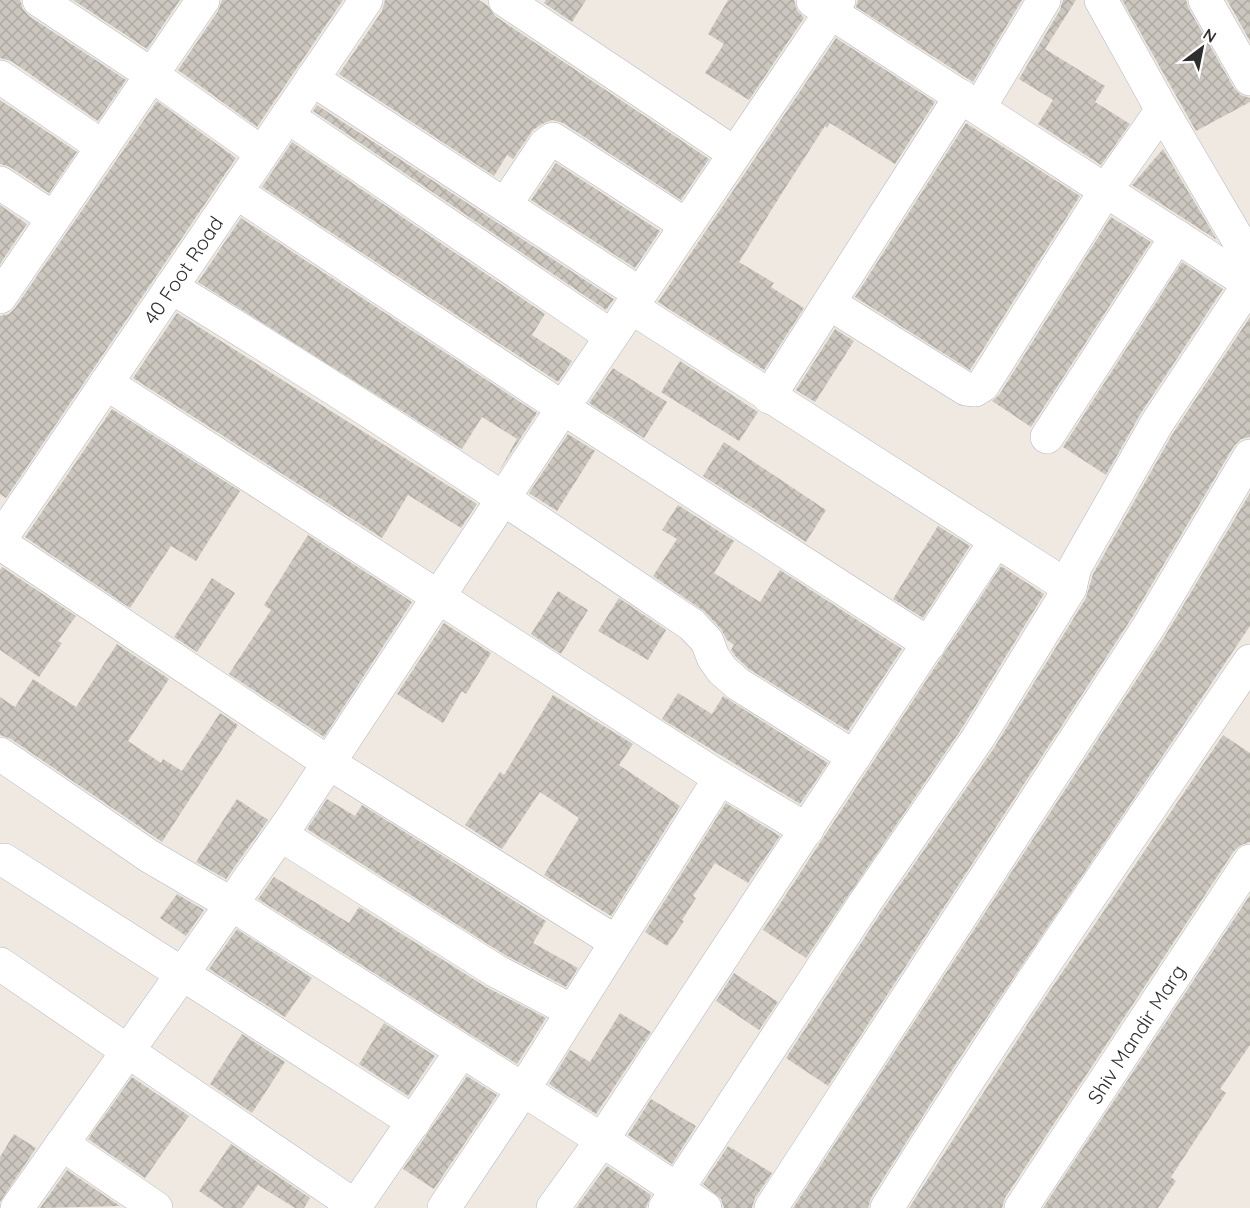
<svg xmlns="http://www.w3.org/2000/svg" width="1250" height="1208" font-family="Quicksand,sans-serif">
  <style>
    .building { fill: url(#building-cross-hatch) }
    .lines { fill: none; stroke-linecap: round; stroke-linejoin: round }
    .minor-casing { stroke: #b4b7c1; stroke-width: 34 }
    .minor { stroke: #fff; stroke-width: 33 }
    .labels { text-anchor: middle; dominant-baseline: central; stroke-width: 5; stroke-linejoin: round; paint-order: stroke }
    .street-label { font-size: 20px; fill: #2e2e2e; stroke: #fff }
  </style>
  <defs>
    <pattern id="building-cross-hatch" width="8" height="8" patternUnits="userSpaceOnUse" patternTransform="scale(1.5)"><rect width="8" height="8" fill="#cbc7bf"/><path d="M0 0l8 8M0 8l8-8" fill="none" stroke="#afaba4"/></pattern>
  </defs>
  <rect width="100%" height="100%" fill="#efe9e1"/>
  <g class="building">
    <path d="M0,0H20L23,9L29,16L126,80L98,121L11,61L0,58Z"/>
    <path d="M73,0H180L147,49Z"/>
    <path d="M222,0H343L257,127L178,70L218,11Z"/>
    <path d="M385,0H479L488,6L495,16L709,159L681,200L563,123L552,120L542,124L533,130L513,159L507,155L494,176L339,74L382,11Z"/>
    <path d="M546,0H586L572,22L544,3Z"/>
    <path d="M728,0H794L797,10L804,18L749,100L705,73L724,44L708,34Z"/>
    <path d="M858,0H1022L973,82L856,7Z"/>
    <path d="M1063,0H1076L1045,49L1105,86L1095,102L1130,124L1101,165L1038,124L1053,100L1019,79L1060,10Z"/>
    <path d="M1122,0H1186L1189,9L1234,88L1241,95L1250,98V102L1196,131Z"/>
    <path d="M1227,0H1250V41Z"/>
    <path d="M836,38L935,102L895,164L830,123L827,128L825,126L782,193L739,262L774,283L771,287L804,308L764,370L658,302Z"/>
    <path d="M0,100L77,152L49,193L10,167L0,164Z"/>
    <path d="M157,101L236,158L6,498L0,494V316L9,314L15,308Z"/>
    <path d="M317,105L614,299L606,310L313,111Z"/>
    <path d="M966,123L1080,196L970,370L855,297Z"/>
    <path d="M292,142L545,314L532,335L572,361L558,382L262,187Z"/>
    <path d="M1163,149L1217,240L1132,185Z"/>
    <path d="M556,163L660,231L635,268L531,200Z"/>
    <path d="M0,205L27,224L0,264Z"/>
    <path d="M1111,217L1151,242L1031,427L992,401L999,395Z"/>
    <path d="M241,218L537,413L498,473L517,439L482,417L462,449L198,282Z"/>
    <path d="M1182,262L1223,289L1141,413L1106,475L1063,447Z"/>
    <path d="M177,313L477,504L461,528L408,495L382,538L133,378Z"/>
    <path d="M1250,317V437L1241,439L1234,446L1133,616L828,1086L786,1058L882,911L994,748L1086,598L1093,574L1173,433Z"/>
    <path d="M835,329L854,341L815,402L796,390Z"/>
    <path d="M680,361L758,412L739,441L661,392Z"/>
    <path d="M613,368L667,402L644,438L589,403Z"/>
    <path d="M112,409L240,491L196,561L171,546L130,608L25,537Z"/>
    <path d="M568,434L595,451L557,511L529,493Z"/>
    <path d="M724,442L826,510L806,542L703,476Z"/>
    <path d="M1250,493V626L959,1059L871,1198L868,1208H793L1165,636Z"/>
    <path d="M678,505L734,541L714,573L760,602L780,570L902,649L848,731L749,669L736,657L731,650L734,645L727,640L721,629L705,612L653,576L677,539L662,530Z"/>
    <path d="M938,526L970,546L923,618L893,599Z"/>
    <path d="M308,535L412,602L324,737L229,674L271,610L264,605Z"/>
    <path d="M1001,566L1044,594L962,728L806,958L763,930Z"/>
    <path d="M2,567L76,616L58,641L62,643L39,677L0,650V570Z"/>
    <path d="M212,578L235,593L197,652L174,637Z"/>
    <path d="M558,591L588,610L561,654L531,634Z"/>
    <path d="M619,598L666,630L648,660L598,631Z"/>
    <path d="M444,623L491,653L466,694L462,691L443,723L397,694Z"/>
    <path d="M117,644L169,679L128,741L161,763L163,759L182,771L220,713L238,725L162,842L11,739L0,735V697L15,707L33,679L76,707Z"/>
    <path d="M678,693L712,714L723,696L828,763L800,804L662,719Z"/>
    <path d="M553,695L633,744L619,765L680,806L611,916L544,875L579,818L540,792L502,849L465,825L500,772L504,775Z"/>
    <path d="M1223,735L1250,753V842L1241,845L1234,851L1005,1198L1002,1208H909L1036,1011Z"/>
    <path d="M237,799L268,820L226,879L196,862Z"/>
    <path d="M327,799L355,816L362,805L546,921L533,943L578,968L566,987L505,955L307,829Z"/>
    <path d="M726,803L780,836L748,883L715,863L693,896L696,898L682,920L684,921L667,946L645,932Z"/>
    <path d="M274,877L349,923L359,907L486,987L546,1018L517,1064L258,899Z"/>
    <path d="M177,894L204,910L186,936L160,918Z"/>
    <path d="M1250,895V1045L1220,1089L1226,1093L1171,1177L1176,1181L1158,1208H1043Z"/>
    <path d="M237,929L312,978L285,1017L209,969Z"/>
    <path d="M734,973L778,1002L759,1030L716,1001Z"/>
    <path d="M620,1013L651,1032L596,1114L549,1084L570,1050L590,1062Z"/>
    <path d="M384,1023L435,1056L408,1096L359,1064Z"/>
    <path d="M242,1034L285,1062L252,1113L210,1084Z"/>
    <path d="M467,1076L497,1095L434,1189L403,1169Z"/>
    <path d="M132,1077L189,1116L145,1178L88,1139Z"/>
    <path d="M651,1099L696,1126L672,1164L628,1135Z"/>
    <path d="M14,1134L36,1148L0,1202V1157Z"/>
    <path d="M231,1144L310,1198L304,1208H295L258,1185L242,1208H224L199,1191Z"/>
    <path d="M728,1146L772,1173L755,1198L752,1208H724L721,1199L703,1184Z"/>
    <path d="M607,1166L651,1195L646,1208H576Z"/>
    <path d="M67,1170L120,1206L40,1208Z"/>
  </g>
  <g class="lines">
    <defs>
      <g id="minor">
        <path d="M39,0L152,75L262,153"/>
        <path d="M505,0L734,153"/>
        <path d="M1101,0L1162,110L1250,260"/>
        <path d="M1205,0L1250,79"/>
        <path d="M813,1L1250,284"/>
        <path d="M0,77L103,147"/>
        <path d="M312,79L639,293"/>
        <path d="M979,108L1044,0"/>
        <path d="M287,116L611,336"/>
        <path d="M0,183L53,218"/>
        <path d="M236,192L563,408L929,644"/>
        <path d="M505,205L545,145L553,139L686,225"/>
        <path d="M171,287C348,395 521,509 692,625L707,641L713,657L722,670L738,684L854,757"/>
        <path d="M0,297L203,0"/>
        <path d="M829,303L966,389L975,390L983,385L1106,190L1162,110"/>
        <path d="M631,307L1070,588"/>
        <path d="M106,383L720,778L807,830"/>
        <path d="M769,397L961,96"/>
        <path d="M1047,437L1177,236"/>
        <path d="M0,540L366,0"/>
        <path d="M0,543L329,763L616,942"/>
        <path d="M0,754L149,856L233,905L602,1140L705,1208"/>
        <path d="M281,835L496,971L572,1011"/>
        <path d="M4,860L414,1122"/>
        <path d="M0,964L355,1206"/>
        <path d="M62,1144L156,1208"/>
        <path d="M17,1208L293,817L563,408L839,0"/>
        <path d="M354,1208L461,1052"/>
        <path d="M444,1208L523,1090L720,778"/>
        <path d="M553,1208L602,1140L995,542"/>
        <path d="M665,1208L866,901L978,738L1070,588L1075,567L1157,423L1250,283"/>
        <path d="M771,1208L1149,626L1250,456"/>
        <path d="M887,1208C1002,1022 1127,842 1250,661"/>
        <path d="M1021,1208L1250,861"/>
      </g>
    </defs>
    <use href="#minor" class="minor-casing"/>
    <use href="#minor" class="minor"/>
  </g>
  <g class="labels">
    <g class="street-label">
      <text transform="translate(183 270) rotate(-56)">40 Foot Road</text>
      <text transform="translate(1136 1034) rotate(-57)">Shiv Mandir Marg</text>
    </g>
  </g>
  <g transform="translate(1202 48) rotate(32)" stroke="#ffffff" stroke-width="4.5" paint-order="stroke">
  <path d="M0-4.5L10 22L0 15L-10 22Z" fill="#2e2e2e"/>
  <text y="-9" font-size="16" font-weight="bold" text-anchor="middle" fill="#2e2e2e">N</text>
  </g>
</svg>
